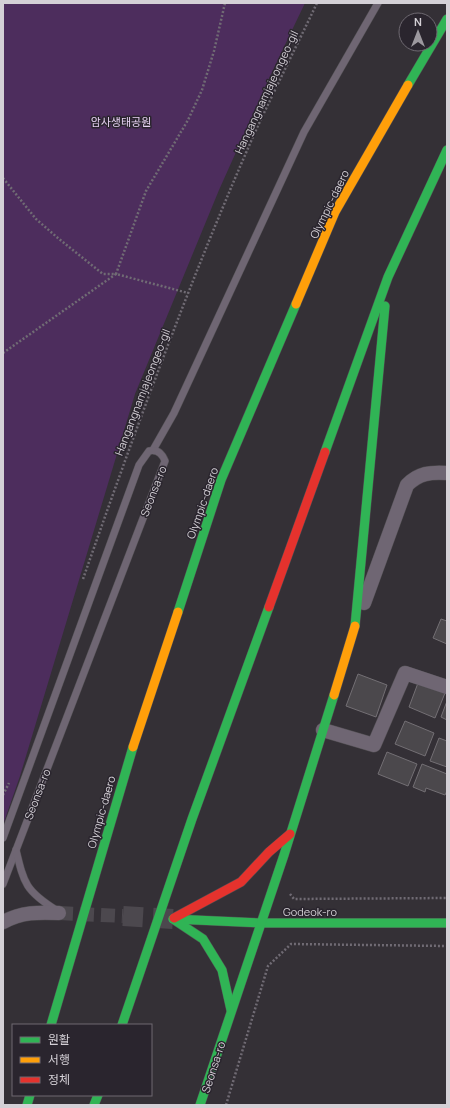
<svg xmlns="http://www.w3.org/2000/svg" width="450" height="1108" font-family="Manrope,'Noto Sans KR',sans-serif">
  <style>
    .green { fill: #4d2d5d }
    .building { fill: #4b484c; stroke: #736f74 }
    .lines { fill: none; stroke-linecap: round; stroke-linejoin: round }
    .street-tunnel { stroke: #4c484e; stroke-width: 14; stroke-dasharray: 14 7; stroke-linecap: butt }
    .secondary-tunnel { stroke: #4c484e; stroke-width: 20; stroke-dasharray: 20 10; stroke-linecap: butt }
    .lane-casing { stroke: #514e52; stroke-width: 8 }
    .street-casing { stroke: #514e52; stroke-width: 15 }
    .fast-casing { stroke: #514e52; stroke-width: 10 }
    .slow-casing { stroke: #514e52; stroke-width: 10 }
    .jam-casing { stroke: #514e52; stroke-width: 10 }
    .path { stroke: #706b74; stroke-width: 2.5; stroke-dasharray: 2 2; stroke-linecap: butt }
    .lane { stroke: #6f6673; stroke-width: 7 }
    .street { stroke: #6f6673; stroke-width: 14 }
    .fast { stroke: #30b455; stroke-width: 9 }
    .slow { stroke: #ff9f0a; stroke-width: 9 }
    .jam { stroke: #e5322d; stroke-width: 9 }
    .labels { text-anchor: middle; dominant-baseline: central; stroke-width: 3; stroke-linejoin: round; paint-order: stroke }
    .street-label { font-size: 11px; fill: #d4d0d6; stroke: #2a252e }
    .park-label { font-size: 11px; fill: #e8d2f4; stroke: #2a252e }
  </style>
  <rect width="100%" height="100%" fill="#343036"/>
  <path class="green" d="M3,3H305L272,72L219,190L135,394L20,776L3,825Z"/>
  <g class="building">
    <path d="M441,619L447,621V644L433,638Z"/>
    <path d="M358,674L387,685L376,717L346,706Z"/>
    <path d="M418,683L445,693L435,718L409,707Z"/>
    <path d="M447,701V720L441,717Z"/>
    <path d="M405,721L434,733L425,756L395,744Z"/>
    <path d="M439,738L447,741V767L430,761Z"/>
    <path d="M387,752L417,764L408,786L378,774Z"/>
    <path d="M422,764L447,774V791L445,795L426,788L425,792L413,787Z"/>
  </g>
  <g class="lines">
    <path class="street-tunnel" d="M59,913L123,916"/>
    <path class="secondary-tunnel" d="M123,916L173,919"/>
    <defs>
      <g id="lane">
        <path d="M153,450L174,413L304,132L378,3"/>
        <path d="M3,838L139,465L149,451C157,449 162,453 165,461L3,884"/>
        <path d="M16,850C24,884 26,891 56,910"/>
      </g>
      <g id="street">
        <path d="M364,603L407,485C419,473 430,472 447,473"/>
        <path d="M323,730L374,745L405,673L447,687"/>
        <path d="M3,922C22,912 38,912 59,913"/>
      </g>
      <g id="fast">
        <path d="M408,85L447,19"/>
        <path d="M325,452L388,277L447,150"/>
        <path d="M178,612L221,480L296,304"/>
        <path d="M355,626L385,306"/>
        <path d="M173,919L260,923H447"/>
        <path d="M173,919L203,939L222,970L231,1010"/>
        <path d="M51,1025L133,747"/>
        <path d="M122,1025L192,819L269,607"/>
        <path d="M27,1105L30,1095"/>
        <path d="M94,1105L98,1095"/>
        <path d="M200,1105L284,855L334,695"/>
      </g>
      <g id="slow">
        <path d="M296,304L335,212L408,85"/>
        <path d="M334,695L355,626"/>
        <path d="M133,747L178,612"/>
      </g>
      <g id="jam">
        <path d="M269,607L325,452"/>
        <path d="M174,918L241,882L269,852L290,834"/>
      </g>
    </defs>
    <use href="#lane" class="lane-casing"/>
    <use href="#street" class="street-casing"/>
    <use href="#fast" class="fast-casing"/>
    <use href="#slow" class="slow-casing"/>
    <use href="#jam" class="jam-casing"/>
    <g class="path">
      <path d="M3,178L36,219L59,239L103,274H116L146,191L188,120L202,90L214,51L225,3"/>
      <path d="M3,353L116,274L188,293"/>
      <path d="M83,579C136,428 191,277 256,130C276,87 297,45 317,3"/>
      <path d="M3,795L9,783"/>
      <path d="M290,894L294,899L447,898"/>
      <path d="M226,1105L268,966L291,944L447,946"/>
    </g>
    <use href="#lane" class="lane"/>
    <use href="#street" class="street"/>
    <use href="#fast" class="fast"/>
    <use href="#slow" class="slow"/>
    <use href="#jam" class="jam"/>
  </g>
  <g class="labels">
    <g class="street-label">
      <text transform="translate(266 92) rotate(-65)">Hangangnamjajeongeo-gil</text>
      <text transform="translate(329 204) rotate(-64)">Olympic-daero</text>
      <text transform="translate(142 392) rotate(-69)">Hangangnamjajeongeo-gil</text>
      <text transform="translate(153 491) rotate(-69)">Seonsa-ro</text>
      <text transform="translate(202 503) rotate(-71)">Olympic-daero</text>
      <text transform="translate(37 794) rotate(-69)">Seonsa-ro</text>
      <text transform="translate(101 812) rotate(-74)">Olympic-daero</text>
      <text x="310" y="911">Godeok-ro</text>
      <text transform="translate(213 1067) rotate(-72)">Seonsa-ro</text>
    </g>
    <g class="park-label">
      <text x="121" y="121">암사생태공원</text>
    </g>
  </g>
  <rect width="450" height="1108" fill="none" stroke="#d4d0d6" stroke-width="8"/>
  <rect x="12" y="1024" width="140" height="72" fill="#2a252e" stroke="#6e6971"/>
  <rect x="20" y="1037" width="20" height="6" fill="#30b455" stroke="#6e6971"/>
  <text x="48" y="1044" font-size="12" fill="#d4d0d6">원활</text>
  <rect x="20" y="1057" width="20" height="6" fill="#ff9f0a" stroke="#6e6971"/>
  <text x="48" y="1064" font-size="12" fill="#d4d0d6">서행</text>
  <rect x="20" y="1077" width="20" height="6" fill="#e5322d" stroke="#6e6971"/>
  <text x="48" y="1084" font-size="12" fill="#d4d0d6">정체</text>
  <g transform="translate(418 32)"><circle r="19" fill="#2a252e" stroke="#6e6971"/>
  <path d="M0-3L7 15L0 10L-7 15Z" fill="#9c989e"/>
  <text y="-6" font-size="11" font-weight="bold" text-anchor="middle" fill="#d4d0d6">N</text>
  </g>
</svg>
